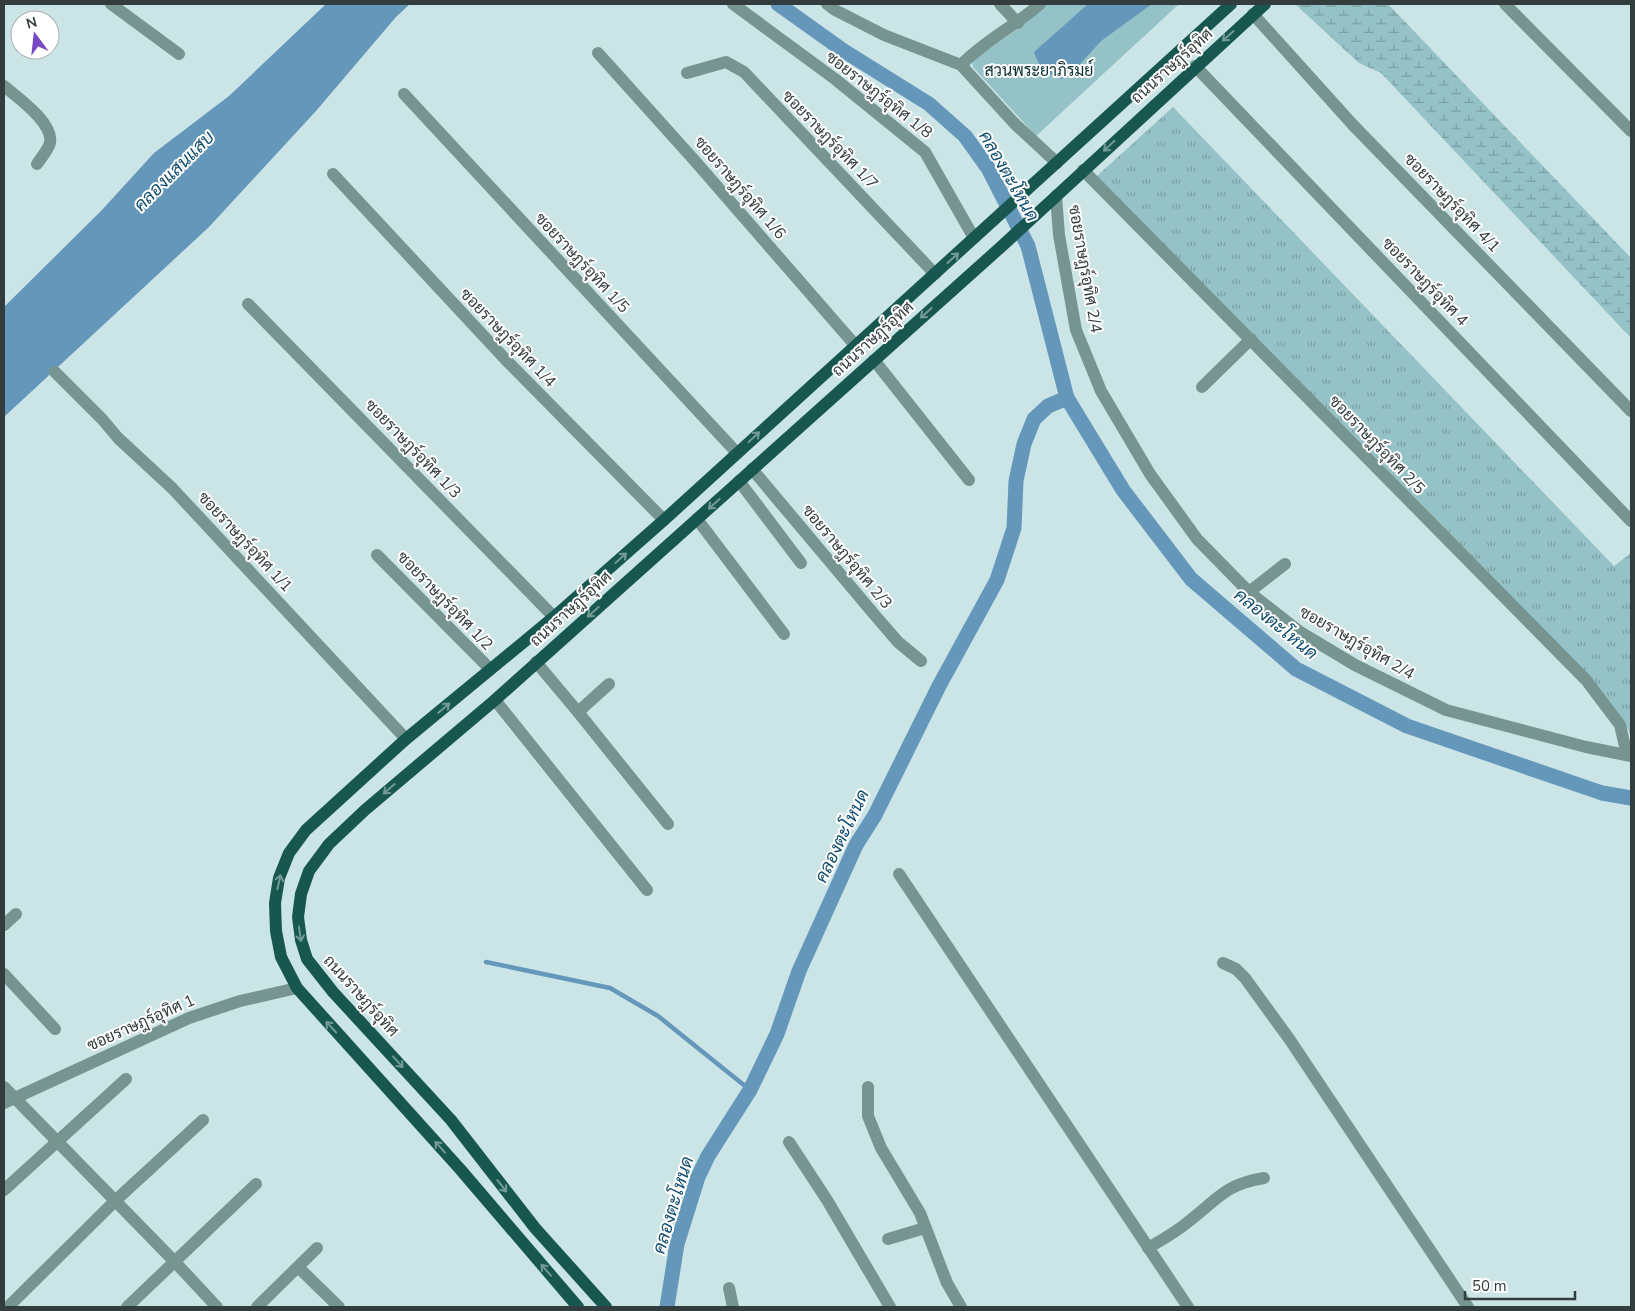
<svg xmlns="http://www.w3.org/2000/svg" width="1635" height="1311" font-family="'Nunito Sans',Sarabun,sans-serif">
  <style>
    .grass { fill: url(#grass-tufts) }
    .wetland { fill: url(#wetland-marsh) }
    .park { fill: #95c2c6 }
    .water { fill: #6597bb }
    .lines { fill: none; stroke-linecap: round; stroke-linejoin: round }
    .stream { stroke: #6597bb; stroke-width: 4.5 }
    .canal { stroke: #6597bb; stroke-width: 15 }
    .minor { stroke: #779590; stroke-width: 12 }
    .major { stroke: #175750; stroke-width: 12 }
    .oneway { stroke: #749a96 }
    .labels { text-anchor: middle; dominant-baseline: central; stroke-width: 4; stroke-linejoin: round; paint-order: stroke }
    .street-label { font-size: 16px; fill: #333d3e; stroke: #fff }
    .park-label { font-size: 16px; fill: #0c3235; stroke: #fff }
    .water-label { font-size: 18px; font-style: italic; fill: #114e72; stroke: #fff }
  </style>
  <defs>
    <pattern id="grass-tufts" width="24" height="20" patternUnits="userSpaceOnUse" patternTransform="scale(1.25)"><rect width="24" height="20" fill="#95c2c6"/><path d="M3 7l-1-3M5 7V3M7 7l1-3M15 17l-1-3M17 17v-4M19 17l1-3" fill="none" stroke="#7a9fa2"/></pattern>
    <pattern id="wetland-marsh" width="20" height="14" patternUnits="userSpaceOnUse" patternTransform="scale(1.25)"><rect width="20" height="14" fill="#95c2c6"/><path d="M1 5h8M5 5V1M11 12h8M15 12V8" fill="none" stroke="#7a9fa2"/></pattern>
  </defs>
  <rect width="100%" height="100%" fill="#cbe5e7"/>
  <path class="grass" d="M1173,107L1614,566L1631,553V743L1629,730L1097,176Z"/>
  <path class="wetland" d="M1295,4H1388L1631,258V338L1381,73L1359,63Z"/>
  <path class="park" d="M1047,4H1179L1036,136L973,67L972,60L1018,29Z"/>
  <g class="water">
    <path d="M326,4H410L396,17L316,111L209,227L4,417V307L101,211L154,153L229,96Z"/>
    <path d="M1088,4H1152L1101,41L1073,72L1062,79C1047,76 1038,66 1034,52Z"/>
  </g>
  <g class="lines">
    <path class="stream" d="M486,962L610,988L658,1016L750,1090"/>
    <g class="canal">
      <path d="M778,4L844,51L929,104L965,136L988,168L1028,246L1067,398L1123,490L1191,579L1296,669L1407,726L1602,793L1631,798"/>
      <path d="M667,1307L677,1244L698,1177L708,1156L750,1090L777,1034L799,971L856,845L875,815L939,686L997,580L1014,528L1016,481L1024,444L1034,419L1048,406L1067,398"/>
    </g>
    <g class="minor">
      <path d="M111,4L179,54"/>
      <path d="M733,4L835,79L925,152L974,238"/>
      <path d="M827,4L835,10L884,35L961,65L1015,124L1057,163"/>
      <path d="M1000,4L1018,23"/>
      <path d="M1505,4L1631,131"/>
      <path d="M1253,14L1353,125L1631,411"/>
      <path d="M598,53L695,161L855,345"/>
      <path d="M961,65C984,41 1015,26 1040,4"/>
      <path d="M1195,66L1631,521"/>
      <path d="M687,73L726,62L744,72L935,274"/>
      <path d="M4,86C18,98 54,123 50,143C48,150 41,158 37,164"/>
      <path d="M404,94L737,453"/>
      <path d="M1083,170L1586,680L1620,725L1627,755"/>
      <path d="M333,174L506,360L664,520"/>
      <path d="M1056,196L1059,235L1076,330L1101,391L1150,474L1197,539L1249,592L1300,632L1355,665L1446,710L1586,747L1631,756"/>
      <path d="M248,304L554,617"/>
      <path d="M874,360L969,480"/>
      <path d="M55,372L102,419L118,438L172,488L406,739"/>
      <path d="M1202,387L1251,339"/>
      <path d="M752,469L873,613L898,642L921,661"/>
      <path d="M739,481L801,563"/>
      <path d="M697,519L784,634"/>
      <path d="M377,555L490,669"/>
      <path d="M1249,592L1285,564"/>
      <path d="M536,662L578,712L609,684"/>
      <path d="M495,700L647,890"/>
      <path d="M578,712L668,824"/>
      <path d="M899,874L1188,1307"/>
      <path d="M4,925L16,914"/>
      <path d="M1223,963L1236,969L1245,978L1290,1040L1468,1307"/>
      <path d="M4,974L55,1029"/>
      <path d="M4,1087L175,1262L217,1307"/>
      <path d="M868,1087V1116L881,1148L920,1213L947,1283L961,1307"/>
      <path d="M4,1103L189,1018L240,1001L297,988"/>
      <path d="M789,1142L827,1200L890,1307"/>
      <path d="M4,1190L126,1079"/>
      <path d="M888,1239L925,1228"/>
      <path d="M1148,1248C1162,1240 1176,1232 1188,1222C1217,1200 1225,1184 1264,1178"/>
      <path d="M298,1267L339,1307"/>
      <path d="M729,1288L733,1307"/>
      <path d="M8,1307L115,1201L203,1120"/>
      <path d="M127,1307L256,1184"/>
      <path d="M257,1307L317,1248"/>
    </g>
    <g class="major">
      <path d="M578,1307L460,1169L297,988L281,957L276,931L275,903L279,878L289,853L306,830L406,739L554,617L664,520L1231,4"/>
      <path d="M606,1307L535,1228L451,1120L333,992L307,959L301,940L298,917L301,894L309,871L329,844L365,810L495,700L1002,246L1265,4"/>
    </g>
  </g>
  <defs><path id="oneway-shaft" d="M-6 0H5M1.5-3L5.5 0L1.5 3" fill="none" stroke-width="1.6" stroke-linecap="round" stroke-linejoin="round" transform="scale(1.25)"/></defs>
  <g class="oneway">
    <use href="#oneway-shaft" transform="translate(1228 36) rotate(138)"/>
    <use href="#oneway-shaft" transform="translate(1109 146) rotate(137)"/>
    <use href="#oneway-shaft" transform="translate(953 258) rotate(-42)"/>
    <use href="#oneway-shaft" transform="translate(926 313) rotate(138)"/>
    <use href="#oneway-shaft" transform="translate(754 437) rotate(-43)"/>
    <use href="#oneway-shaft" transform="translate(714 504) rotate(138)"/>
    <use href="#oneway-shaft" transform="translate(621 558) rotate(-42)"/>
    <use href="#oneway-shaft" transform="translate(593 612) rotate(138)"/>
    <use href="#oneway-shaft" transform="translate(444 708) rotate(-40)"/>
    <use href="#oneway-shaft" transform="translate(389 789) rotate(139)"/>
    <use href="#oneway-shaft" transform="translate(279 882) rotate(-77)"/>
    <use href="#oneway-shaft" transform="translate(300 934) rotate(81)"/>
    <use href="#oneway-shaft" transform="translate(331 1027) rotate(-133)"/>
    <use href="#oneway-shaft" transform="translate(398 1062) rotate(48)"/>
    <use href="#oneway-shaft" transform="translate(440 1147) rotate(-132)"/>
    <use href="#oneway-shaft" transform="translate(502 1186) rotate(52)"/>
    <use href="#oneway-shaft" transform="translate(546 1270) rotate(-131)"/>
  </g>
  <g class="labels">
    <g class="street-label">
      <text transform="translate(1172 66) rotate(-42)">ถนนราษฎร์อุทิศ</text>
      <text transform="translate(879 95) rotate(38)">ซอยราษฎร์อุทิศ 1/8</text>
      <text transform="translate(830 140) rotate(46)">ซอยราษฎร์อุทิศ 1/7</text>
      <text transform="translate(740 188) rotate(49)">ซอยราษฎร์อุทิศ 1/6</text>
      <text transform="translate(1452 203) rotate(46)">ซอยราษฎร์อุทิศ 4/1</text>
      <text transform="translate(582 263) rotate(47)">ซอยราษฎร์อุทิศ 1/5</text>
      <text transform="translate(1085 269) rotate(80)">ซอยราษฎร์อุทิศ 2/4</text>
      <text transform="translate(1425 282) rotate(46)">ซอยราษฎร์อุทิศ 4</text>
      <text transform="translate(508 338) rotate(46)">ซอยราษฎร์อุทิศ 1/4</text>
      <text transform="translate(873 339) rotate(-42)">ถนนราษฎร์อุทิศ</text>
      <text transform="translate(1377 445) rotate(46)">ซอยราษฎร์อุทิศ 2/5</text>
      <text transform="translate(413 449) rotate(46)">ซอยราษฎร์อุทิศ 1/3</text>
      <text transform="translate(245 542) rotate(47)">ซอยราษฎร์อุทิศ 1/1</text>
      <text transform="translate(847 557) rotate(50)">ซอยราษฎร์อุทิศ 2/3</text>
      <text transform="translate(445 601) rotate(46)">ซอยราษฎร์อุทิศ 1/2</text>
      <text transform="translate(571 609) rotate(-42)">ถนนราษฎร์อุทิศ</text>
      <text transform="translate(1357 643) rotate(30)">ซอยราษฎร์อุทิศ 2/4</text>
      <text transform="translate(361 996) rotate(48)">ถนนราษฎร์อุทิศ</text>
      <text transform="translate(141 1023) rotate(-24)">ซอยราษฎร์อุทิศ 1</text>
    </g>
    <g class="park-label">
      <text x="1039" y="71">สวนพระยาภิรมย์</text>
    </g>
    <g class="water-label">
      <text transform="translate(174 171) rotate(-45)">คลองแสนแสบ</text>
      <text transform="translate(1009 176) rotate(60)">คลองตะโหนด</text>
      <text transform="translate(1276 624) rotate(39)">คลองตะโหนด</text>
      <text transform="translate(842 836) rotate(-64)">คลองตะโหนด</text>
      <text transform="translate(673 1205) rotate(-73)">คลองตะโหนด</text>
    </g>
  </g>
  <rect width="1635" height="1311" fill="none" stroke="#333d3e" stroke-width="10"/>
  <g transform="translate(35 35) rotate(345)"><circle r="24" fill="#ffffff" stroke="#adb1b2"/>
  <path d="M0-4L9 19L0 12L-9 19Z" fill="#774ac3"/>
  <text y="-8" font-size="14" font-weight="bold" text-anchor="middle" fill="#333d3e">N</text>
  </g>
  <path d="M1465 1291v8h110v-8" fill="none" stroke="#333d3e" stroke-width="2.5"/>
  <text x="1472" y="1291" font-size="15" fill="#333d3e" stroke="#ffffff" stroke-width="4" paint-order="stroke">50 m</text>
</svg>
